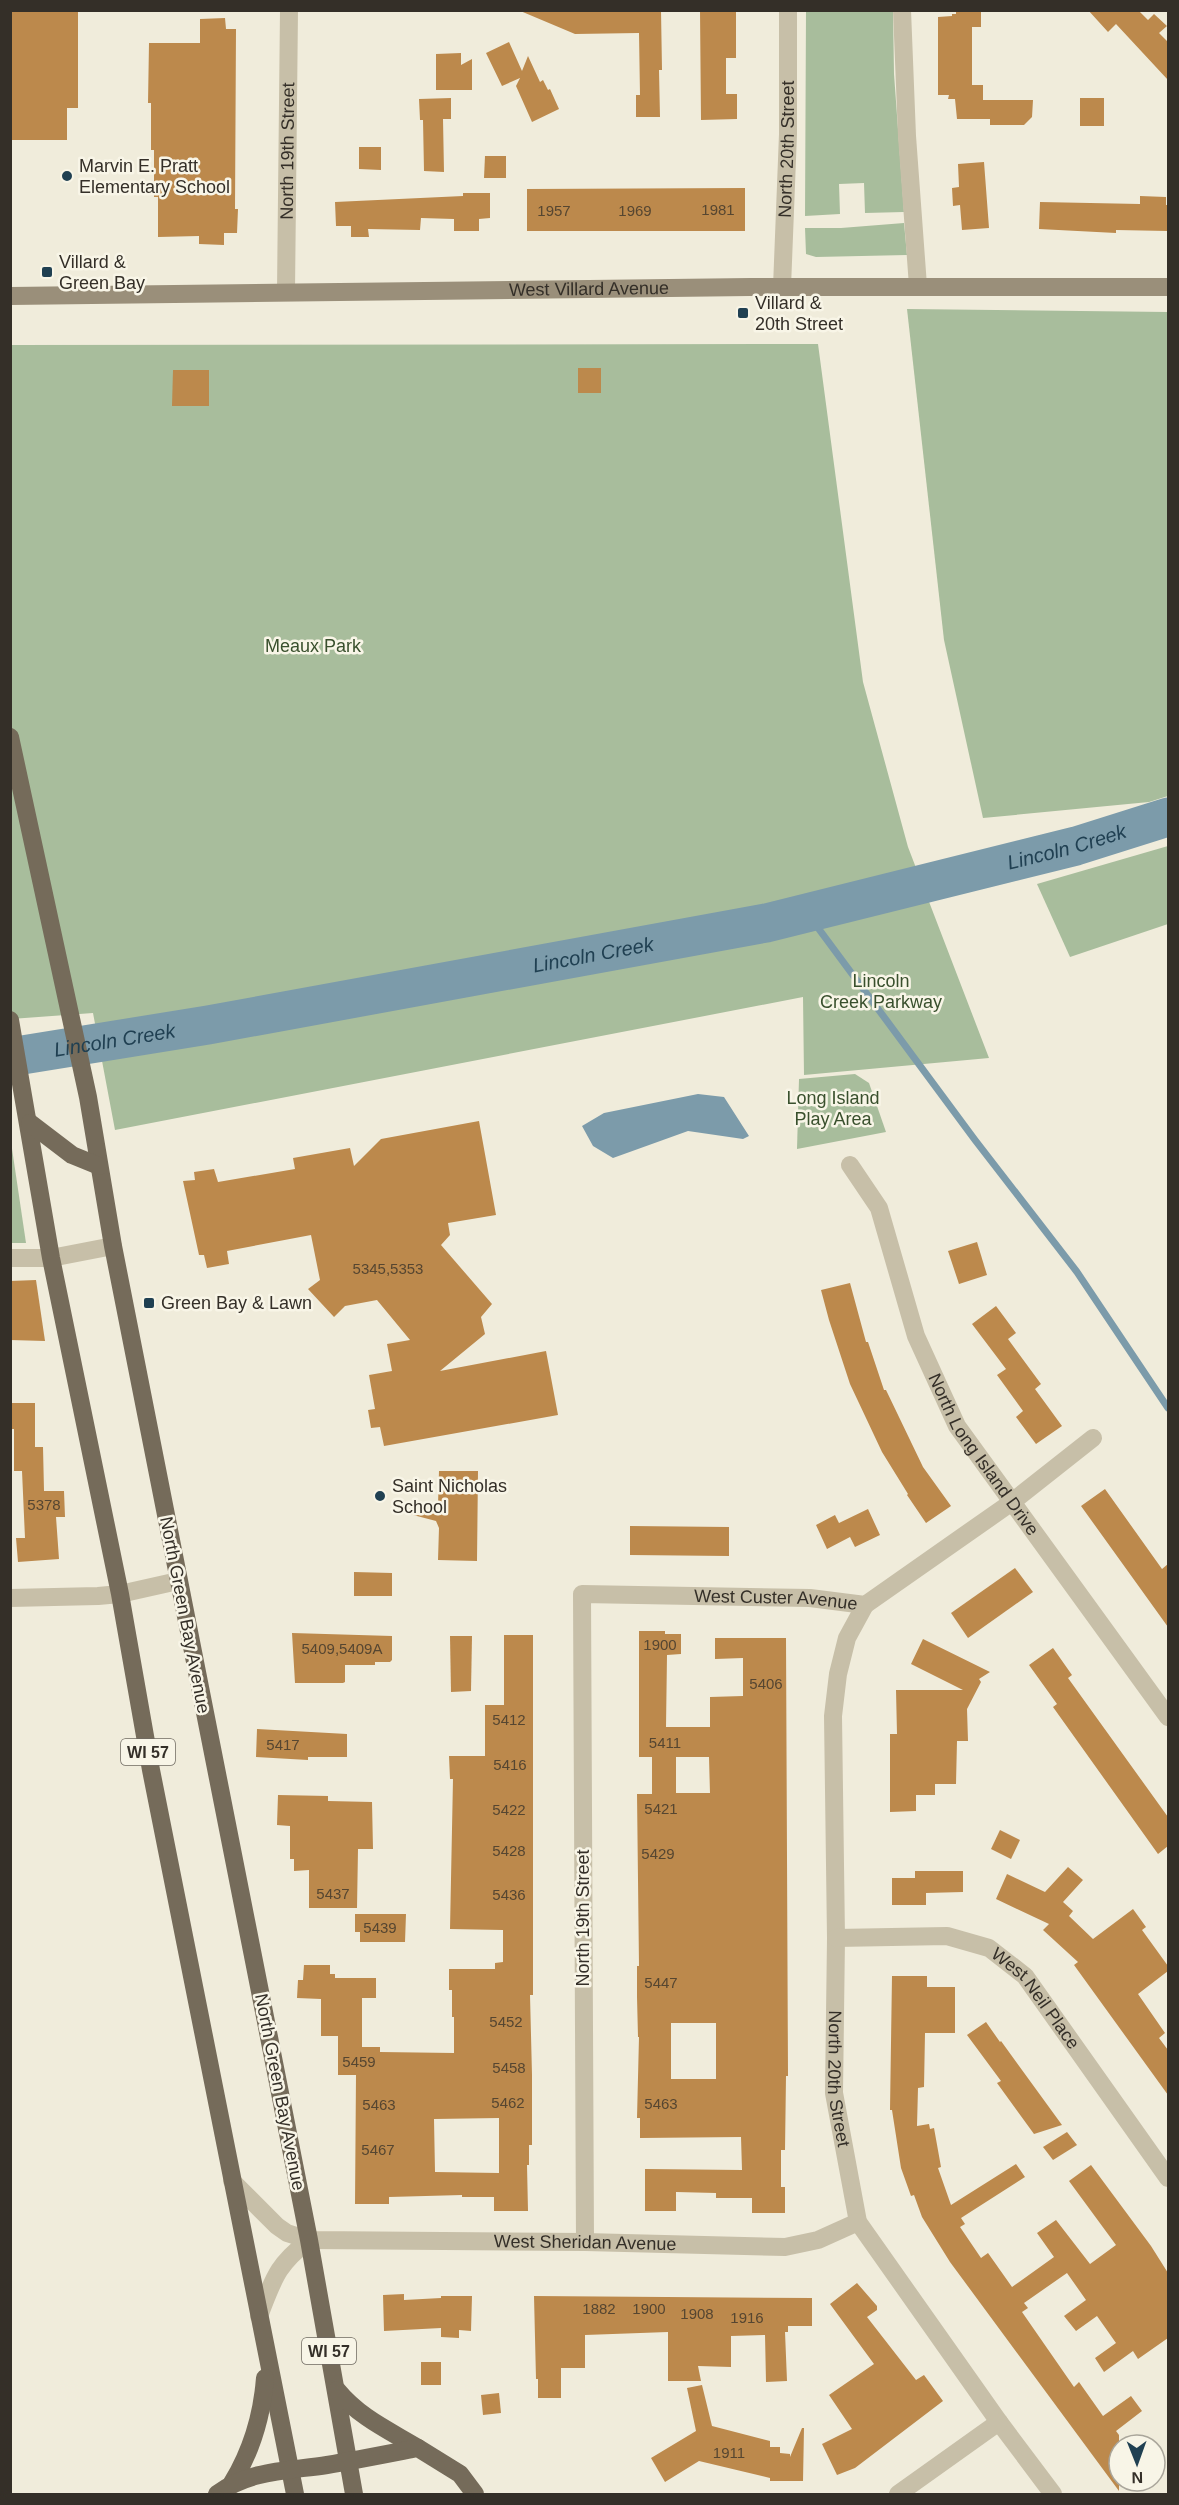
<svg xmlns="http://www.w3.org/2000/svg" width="1179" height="2505" font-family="Arial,sans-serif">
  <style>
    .green { fill: #a8bd9c }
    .water { fill: #7c9baa }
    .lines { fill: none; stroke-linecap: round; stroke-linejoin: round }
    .stream { stroke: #7c9baa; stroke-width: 7 }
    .river { stroke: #7c9baa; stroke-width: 39 }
    .building { fill: #bc894c; fill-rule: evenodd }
    .street { stroke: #c7bfa8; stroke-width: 18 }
    .secondary { stroke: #9a8f7a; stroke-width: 18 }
    .primary { stroke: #756b5a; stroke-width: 18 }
    .poi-dot { fill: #204052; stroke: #f8f5e7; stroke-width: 2 }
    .labels { text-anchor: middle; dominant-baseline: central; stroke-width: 5; stroke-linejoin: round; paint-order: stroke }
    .number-label { font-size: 15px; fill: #564631 }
    .shield { fill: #f8f5e7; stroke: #6f6a61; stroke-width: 1.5 }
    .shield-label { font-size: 16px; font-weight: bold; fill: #342f28 }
    .street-label { font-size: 18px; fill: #342f28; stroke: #f8f5e7 }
    .poi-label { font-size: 18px; fill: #342f28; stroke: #f8f5e7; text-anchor: start }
    .park-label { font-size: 18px; fill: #39502d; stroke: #f8f5e7 }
    .water-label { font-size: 20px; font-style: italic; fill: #204052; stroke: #f8f5e7 }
  </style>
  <rect width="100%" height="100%" fill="#f0ecdb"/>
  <g class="green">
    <path d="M806,11H893L894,74L904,212L865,213L864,183L839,184L840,214L805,216Z"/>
    <path d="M904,223L907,255L816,257L806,254L805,228H841Z"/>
    <path d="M907,309L1168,312V796L1149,802L983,818L944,640Z"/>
    <path d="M818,344L863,682L908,847L989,1058L804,1075L803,997L115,1130L93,1013L11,1019V345Z"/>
    <path d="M1168,846V924L1070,957L1037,884Z"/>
    <path d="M855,1074L869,1083L886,1132L797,1149L799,1079Z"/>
    <path d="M10,1142H11L26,1243H11Z"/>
  </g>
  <path class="water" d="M698,1094L724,1097L749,1136L743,1139L688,1131L613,1158L593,1146L582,1126L604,1113Z"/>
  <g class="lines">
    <path class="stream" d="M807,913L975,1140L1077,1272L1168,1408"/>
    <path class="river" id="s1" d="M10,1057L208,1025L766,923L1076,846L1168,817"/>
  </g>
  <g class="building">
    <path d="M10,10H78V108H67V140H10Z"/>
    <path d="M518,10H661L662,70H659L660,117H636V95H640L639,33L575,34Z"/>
    <path d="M700,10H736V58H726V94H737V119L701,120Z"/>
    <path d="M956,10H981V27H972V85H983V100H1033L1032,117L1024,125H990V119H957L955,99H948L949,95H938V17L952,16V14H956Z"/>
    <path d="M1088,10H1138L1148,20L1154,14L1167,26L1159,33L1168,42V80L1116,24L1108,32Z"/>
    <path d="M225,18L226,29H236L235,209H238L237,233H224V245L199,244V236L158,237V197H154V150H151V103H148L149,43H200V19Z"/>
    <path d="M509,42L522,71L528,56L540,82L543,80L548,90L550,89L559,109L532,122L516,86L520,78L502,86L486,53Z"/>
    <path d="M461,53V65L472,59V90H436V54Z"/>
    <path d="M451,98V119H443L444,172L424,171L423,120H420L419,99Z"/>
    <rect x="1080" y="98" width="24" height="28"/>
    <path d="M359,147H381V170L359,169Z"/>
    <path d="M485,156H506V178H484Z"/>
    <path d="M984,162L989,228L962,230L960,205L953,206L952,188L959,187L958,164Z"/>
    <path d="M745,188V231H527V189Z"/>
    <path d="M463,193H490V218L479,219V231H454V219L421,218L420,230L368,229L369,237H351V226H336L335,202L463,196Z"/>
    <path d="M1140,196L1166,197V205H1168V231L1116,230V233L1039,229L1040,202L1140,204Z"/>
    <rect x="578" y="368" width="23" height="25"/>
    <path d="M173,370H209V406H172Z"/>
    <path d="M479,1121L496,1215L448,1223L450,1235L441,1245L492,1304L481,1317L485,1334L440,1371L546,1351L558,1415L384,1446L380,1427L371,1428L368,1410L375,1409L369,1375L392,1371L387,1344L410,1340L377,1300L345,1306L334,1317L308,1289L320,1280L311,1235L227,1251L229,1264L207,1268L204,1255H199L183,1181L195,1180L194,1172L214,1169L218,1182L295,1169L293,1158L350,1148L354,1166L381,1139Z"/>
    <path d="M977,1242L987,1275L959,1284L948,1251Z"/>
    <path d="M36,1280L45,1341L10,1340V1281Z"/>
    <path d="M850,1283L866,1342H868L884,1390H886L923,1467L951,1506L926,1523L907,1495L908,1494L882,1452L850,1384L829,1320L821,1290Z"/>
    <path d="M996,1306L1016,1333L1008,1339L1041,1384L1035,1389L1062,1426L1036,1444L1016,1417L1023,1411L997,1375L1006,1369L972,1324Z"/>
    <path d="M10,1403H35V1447H43L44,1491H64L65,1517H56L59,1559L18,1562L16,1538H25L22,1471H14V1429H10Z"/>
    <path d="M439,1471H478L477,1561L438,1560L439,1528L436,1521L398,1511L399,1504L438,1505Z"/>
    <path d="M1105,1489L1162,1569L1168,1564V1627L1081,1506Z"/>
    <path d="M868,1509L880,1535L855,1547L850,1537L827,1549L816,1525L835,1515L839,1523Z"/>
    <path d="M630,1526L729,1527V1556L630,1555Z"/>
    <path d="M1015,1568L1033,1592L968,1638L951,1613Z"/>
    <path d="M354,1572L392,1573V1596H354Z"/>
    <path d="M639,1631H665V1634H681V1654L667,1655L666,1727H710V1697L743,1696V1658L715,1659V1638H786L788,2076H786L785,2150H781V2187H785V2213H752V2198H716V2193L676,2192V2211H645V2169L742,2170L741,2137L640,2138V2118H637L639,2037H638L637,1997V1966H639L637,1794H652V1757H639ZM676,1757H709L710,1793H676ZM671,2023H716V2079H671Z"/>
    <path d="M292,1633L392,1636V1660L390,1662H375V1665H345V1682L343,1683H295Z"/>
    <path d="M504,1635H533V1995H530L532,2075V2145H529V2165H527L528,2211H494V2197H462V2195L389,2197V2204H355L356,2075H338V2036H321V1999L297,1998L298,1980H303L304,1965H330V1974H335V1978H376V1998H362V2047H380V2052L454,2053V2017H452V1990H449V1969H495V1963L503,1962V1930L450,1929L453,1779H450L449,1756H485V1705H504ZM499,2118V2173L435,2172L434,2119Z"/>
    <path d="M450,1636H472L471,1691L451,1692Z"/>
    <path d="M923,1639L990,1672L979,1679L981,1682L967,1709L968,1741H957L956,1784H935V1795H916V1811L890,1812V1734H897L896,1690H963L911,1664Z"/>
    <path d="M1053,1648L1072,1675L1068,1678L1168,1817V1846L1158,1854L1053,1707L1057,1704L1029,1665Z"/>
    <path d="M257,1729L347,1734V1757H308V1760L256,1757Z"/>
    <path d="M278,1795L328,1796V1801L372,1802L373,1849H358L357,1908H309V1870L294,1871V1859H290V1826L277,1825Z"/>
    <path d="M1000,1830L1020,1840L1011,1859L991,1849Z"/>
    <path d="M1068,1867L1083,1880L1063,1902L1073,1911L1069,1916L1093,1939L1133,1909L1146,1927L1142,1930L1168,1966V1971L1138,1994L1165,2033L1159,2038L1168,2050V2095L1074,1965L1078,1962L1043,1930L1049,1924L996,1899L1007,1874L1045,1892Z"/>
    <path d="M915,1871H963V1892L926,1893V1905H892V1878H915Z"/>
    <path d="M355,1914H406L405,1942H360V1932H355Z"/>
    <path d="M892,1976H927V1987H955V2033H925L924,2087L918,2088L917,2126L929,2124L930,2129L934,2128L941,2167L938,2168L951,2205L1016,2164L1025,2177L961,2218L965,2224L960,2227L981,2258L988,2253L1012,2287L1054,2257L1037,2233L1056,2220L1090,2264L1116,2245L1069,2181L1091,2165L1151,2246L1168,2273V2338L1138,2359L1133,2351L1104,2372L1095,2358L1116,2343L1097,2316L1076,2331L1064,2316L1086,2300L1067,2273L1024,2303L1028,2308L1022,2312L1074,2387L1079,2382L1103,2416L1131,2396L1142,2411L1116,2431L1119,2435V2491L950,2262L922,2217L914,2195L911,2196L901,2168L892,2110H890Z"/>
    <path d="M986,2022L1000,2042L1001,2041L1062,2125L1034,2134L997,2083L1001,2081L967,2035Z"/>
    <path d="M1067,2132L1077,2145L1053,2160L1043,2147Z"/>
    <path d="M857,2283L877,2306V2310L867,2317L916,2380L924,2375L943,2401L855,2468L837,2475L822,2444L852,2429L829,2395L874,2364L830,2304Z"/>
    <path d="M404,2294V2300L441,2298V2296H472L471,2331L459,2330V2338L441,2337V2328L384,2331L383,2295Z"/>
    <path d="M534,2296L812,2298V2326H788V2332H785L787,2381L766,2382L765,2335L731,2336V2367L698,2366L701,2381H668V2332L585,2335V2368H561V2398H538V2379H536Z"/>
    <rect x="421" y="2362" width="20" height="23"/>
    <path d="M702,2385L712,2426L770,2441V2447H780V2453L790,2454V2457L802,2428H804L803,2481H770V2478L699,2461L665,2482L651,2458L696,2431L687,2388Z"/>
    <path d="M499,2393L501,2413L483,2415L481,2395Z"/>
  </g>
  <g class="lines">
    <g class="street">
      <path d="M902,10L907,136L918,286"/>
      <path id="s2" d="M782,287L788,134V10"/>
      <path id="s3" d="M286,291L289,10"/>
      <path id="s4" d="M850,1165L879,1208L916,1336L957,1426L1168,1717"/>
      <path d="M10,1258H51L113,1246"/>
      <path d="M10,1598L98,1596L120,1594L178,1581"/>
      <path id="s5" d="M865,1605L847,1638L838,1674L833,1716L836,1938L834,2093L858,2222L999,2422L1053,2494"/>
      <path id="s6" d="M836,1938L947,1936L989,1948L1025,1976L1168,2178"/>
      <path id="s7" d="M232,2181L277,2226L287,2233L309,2240L585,2242L785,2247L818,2240L858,2222"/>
      <path id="s8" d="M585,2242L582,1594L810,1598L865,1605L1012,1502L1093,1438"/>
      <path d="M259,2316C274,2278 276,2266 309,2240"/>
      <path d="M898,2494L999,2422"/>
    </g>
    <path class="secondary" id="s9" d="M10,296L750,287H1168"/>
    <g class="primary">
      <path d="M10,737L88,1097L113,1246L309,2240L354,2494"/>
      <path d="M10,1020L51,1258L120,1594L151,1770L295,2494"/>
      <path d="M30,1123L72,1155L99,1166"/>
      <path d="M337,2390C359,2417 388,2430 418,2448"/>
      <path d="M232,2483C252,2450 262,2417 265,2378"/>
      <path d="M217,2494C250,2470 288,2471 327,2465C357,2460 387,2454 418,2448L460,2474L475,2494"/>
    </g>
  </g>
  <g class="poi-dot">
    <circle cx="67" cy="176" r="6"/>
    <rect x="41" y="266" width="12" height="12" rx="3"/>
    <rect x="737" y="307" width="12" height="12" rx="3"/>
    <rect x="143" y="1297" width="12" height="12" rx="3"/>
    <circle cx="380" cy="1496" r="6"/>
  </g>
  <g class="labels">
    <g class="number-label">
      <text x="718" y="209">1981</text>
      <text x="554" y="210">1957</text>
      <text x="635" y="210">1969</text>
      <text x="388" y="1268">5345,5353</text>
      <text x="44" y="1504">5378</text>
      <text x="660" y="1644">1900</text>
      <text x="342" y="1648">5409,5409A</text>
      <text x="766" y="1683">5406</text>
      <text x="509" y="1719">5412</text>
      <text x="665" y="1742">5411</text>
      <text x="283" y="1744">5417</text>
      <text x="510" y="1764">5416</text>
      <text x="661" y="1808">5421</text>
      <text x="509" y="1809">5422</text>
      <text x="509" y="1850">5428</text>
      <text x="658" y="1853">5429</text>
      <text x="333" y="1893">5437</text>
      <text x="509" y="1894">5436</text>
      <text x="380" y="1927">5439</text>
      <text x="661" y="1982">5447</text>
      <text x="506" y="2021">5452</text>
      <text x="359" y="2061">5459</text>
      <text x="509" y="2067">5458</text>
      <text x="508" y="2102">5462</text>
      <text x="661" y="2103">5463</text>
      <text x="379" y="2104">5463</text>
      <text x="378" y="2149">5467</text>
      <text x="599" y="2308">1882</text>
      <text x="649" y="2308">1900</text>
      <text x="697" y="2313">1908</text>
      <text x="747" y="2317">1916</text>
      <text x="729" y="2452">1911</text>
    </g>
    <g class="shield">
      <rect x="121" y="1739" width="54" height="26" rx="4.5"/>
      <rect x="302" y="2338" width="54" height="26" rx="4.5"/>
    </g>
    <g class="shield-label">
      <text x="148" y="1752">WI 57</text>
      <text x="329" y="2351">WI 57</text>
    </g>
    <g class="street-label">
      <text stroke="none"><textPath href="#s2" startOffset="138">North 20th Street</textPath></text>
      <text stroke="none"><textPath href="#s3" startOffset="140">North 19th Street</textPath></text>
      <text stroke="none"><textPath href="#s9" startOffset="579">West Villard Avenue</textPath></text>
      <text stroke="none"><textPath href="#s4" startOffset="322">North Long Island Drive</textPath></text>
      <text stroke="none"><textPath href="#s8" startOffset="842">West Custer Avenue</textPath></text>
      <text transform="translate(185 1615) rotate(79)">North Green Bay Avenue</text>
      <text transform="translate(583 1918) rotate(-90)">North 19th Street</text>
      <text stroke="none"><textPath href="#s6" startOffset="224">West Neil Place</textPath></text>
      <text stroke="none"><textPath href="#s5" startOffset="480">North 20th Street</textPath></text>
      <text transform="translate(280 2092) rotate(79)">North Green Bay Avenue</text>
      <text stroke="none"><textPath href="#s7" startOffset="375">West Sheridan Avenue</textPath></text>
    </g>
    <g class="poi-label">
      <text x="79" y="166">Marvin E. Pratt<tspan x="79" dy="21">Elementary School</tspan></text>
      <text x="59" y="262">Villard &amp;<tspan x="59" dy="21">Green Bay</tspan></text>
      <text x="755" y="303">Villard &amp;<tspan x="755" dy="21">20th Street</tspan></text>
      <text x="161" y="1303">Green Bay &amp; Lawn</text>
      <text x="392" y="1486">Saint Nicholas<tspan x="392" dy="21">School</tspan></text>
    </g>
    <g class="park-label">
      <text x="313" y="646">Meaux Park</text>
      <text x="881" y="981">Lincoln<tspan x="881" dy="21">Creek Parkway</tspan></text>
      <text x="833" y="1098">Long Island<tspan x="833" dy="21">Play Area</tspan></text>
    </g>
    <g class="water-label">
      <text stroke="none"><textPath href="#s1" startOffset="1078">Lincoln Creek</textPath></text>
      <text stroke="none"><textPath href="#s1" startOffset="592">Lincoln Creek</textPath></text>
      <text stroke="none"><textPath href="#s1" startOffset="106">Lincoln Creek</textPath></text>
    </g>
  </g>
  <rect width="1179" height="2505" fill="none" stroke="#342f28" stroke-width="24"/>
  <g transform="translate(1137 2463) rotate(179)"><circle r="28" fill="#f8f5e7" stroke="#aaa69b" stroke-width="1.5"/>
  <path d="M0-4.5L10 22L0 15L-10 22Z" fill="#204052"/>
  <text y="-9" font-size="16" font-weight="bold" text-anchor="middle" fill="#342f28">N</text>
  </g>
</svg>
